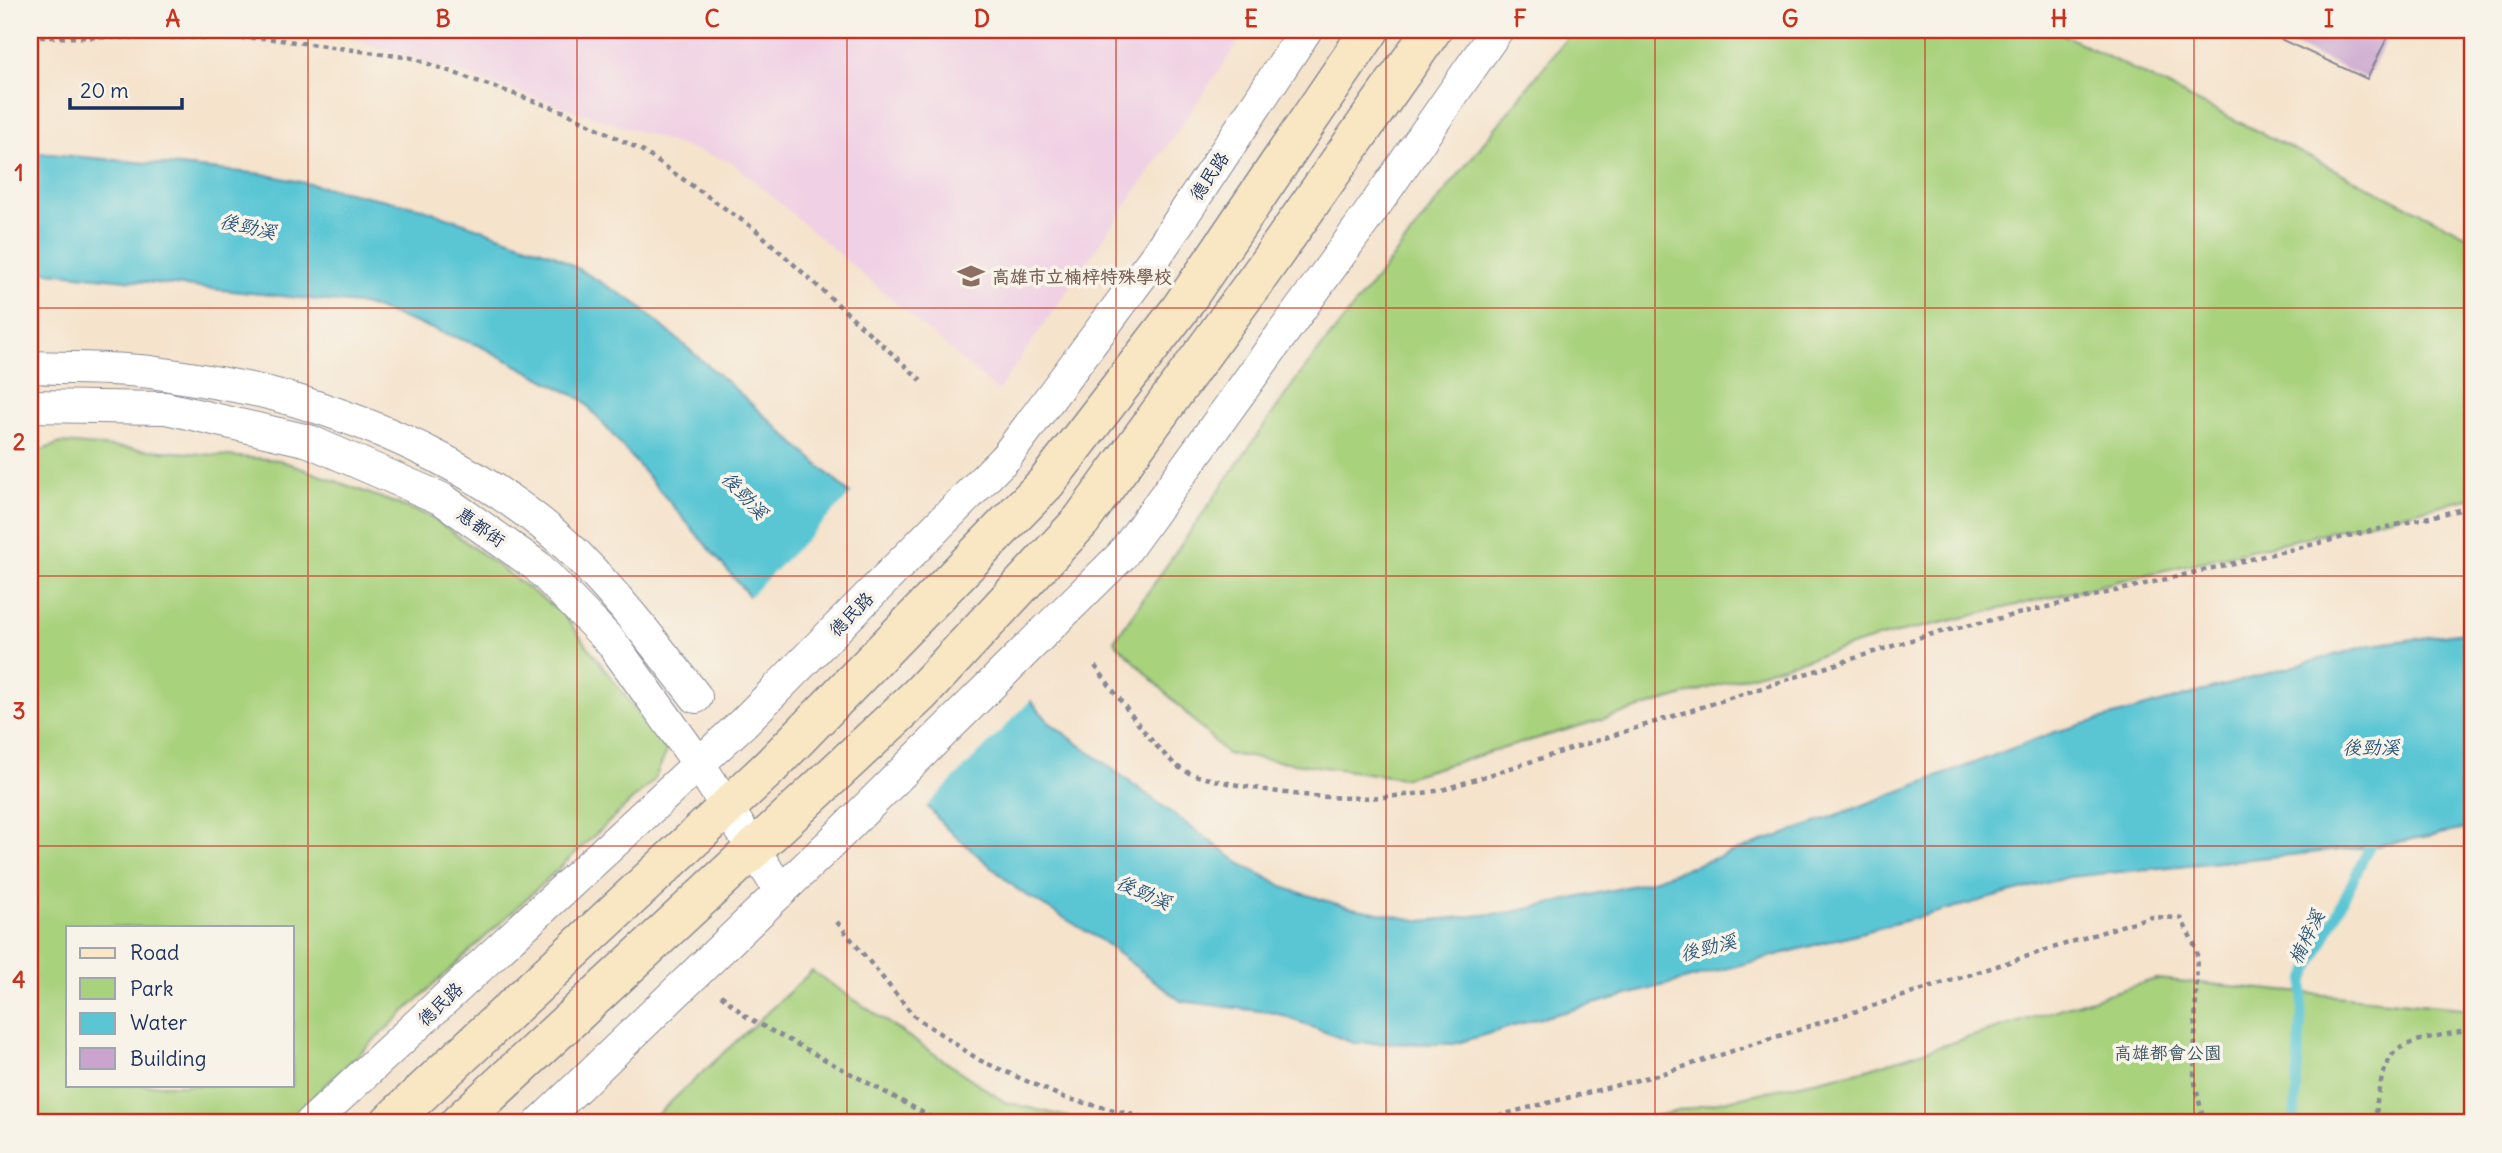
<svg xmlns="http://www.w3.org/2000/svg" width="2502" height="1153" font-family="Delius,'LXGW WenKai TC',sans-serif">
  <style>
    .built { fill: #f0d0e4 }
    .green { fill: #a9d27d; stroke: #62806e; stroke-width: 2; fill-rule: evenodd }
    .water { fill: #5ac6d4; stroke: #3a7a99; stroke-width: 2 }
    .pier { fill: #f5e3cc }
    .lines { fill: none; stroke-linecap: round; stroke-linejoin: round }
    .stream { stroke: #5ac6d4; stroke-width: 10 }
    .building { fill: #caa4ce }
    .street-casing { stroke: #888995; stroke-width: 34 }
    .secondary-casing { stroke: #888995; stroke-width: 41 }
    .path { stroke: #888995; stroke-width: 4.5; stroke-dasharray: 5 5; stroke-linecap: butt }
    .street { stroke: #fff; stroke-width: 32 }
    .secondary { stroke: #f9e7c3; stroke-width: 38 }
    .street-bridge-casing { stroke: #888995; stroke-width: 34; stroke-linecap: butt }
    .secondary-bridge-casing { stroke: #888995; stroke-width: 41; stroke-linecap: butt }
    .street-bridge { stroke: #fff; stroke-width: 32 }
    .secondary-bridge { stroke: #f9e7c3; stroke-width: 38 }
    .grid { fill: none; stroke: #c8321e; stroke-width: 2; stroke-opacity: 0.55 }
    .labels { text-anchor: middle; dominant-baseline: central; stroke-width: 7; stroke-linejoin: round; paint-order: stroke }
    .street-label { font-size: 18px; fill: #1b2f5e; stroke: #f7f3e8 }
    .education-label { font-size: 18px; font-weight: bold; fill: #785e54; stroke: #f7f3e8; text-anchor: start }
    .park-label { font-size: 18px; fill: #3e5866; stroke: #f7f3e8 }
    .water-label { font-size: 19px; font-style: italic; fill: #2b557c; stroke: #f7f3e8 }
    .neatline { fill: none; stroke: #c8321e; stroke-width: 2.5 }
    .grid-label { font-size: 23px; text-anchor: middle; font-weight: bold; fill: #c8321e }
  </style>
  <rect width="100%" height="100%" fill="#f7f3e8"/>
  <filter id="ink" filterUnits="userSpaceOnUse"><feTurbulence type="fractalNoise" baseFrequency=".0143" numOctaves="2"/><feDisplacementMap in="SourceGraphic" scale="14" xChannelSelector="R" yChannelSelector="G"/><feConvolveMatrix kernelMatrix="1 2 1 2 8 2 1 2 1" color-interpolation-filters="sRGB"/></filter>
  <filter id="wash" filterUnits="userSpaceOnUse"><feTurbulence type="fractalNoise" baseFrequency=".00686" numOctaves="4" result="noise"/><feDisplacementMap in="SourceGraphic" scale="28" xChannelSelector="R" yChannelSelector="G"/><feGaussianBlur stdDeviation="1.57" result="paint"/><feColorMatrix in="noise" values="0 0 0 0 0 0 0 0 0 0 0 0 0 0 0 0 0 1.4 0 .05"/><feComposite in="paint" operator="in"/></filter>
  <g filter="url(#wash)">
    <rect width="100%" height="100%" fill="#f5e3cc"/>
    <path class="built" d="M320,30H1247L998,391L732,162L329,31Z"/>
    <g class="green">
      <path d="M1573,30H2054L2472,238V498L1881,637L1403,778L1227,754L1114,641L1298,377Z"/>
      <path d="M61,443L279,460L432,517L563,614L667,751L654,780L285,1123H30V454ZM68,927H292V1085H68Z"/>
      <path d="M812,971L1005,1102L1093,1123H648Z"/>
      <path d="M2156,979L2472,1009V1123H1623L1864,1070Z"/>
    </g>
    <path class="water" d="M30,152L263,174L418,207L553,254L634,302L734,388L850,494L1050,723L1241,864L1288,889L1347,907L1422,921L1513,912L1644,883L1816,823L2055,732L2371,645L2472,631V828L2370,847L2069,877L1534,1020L1454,1044L1353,1043L1276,1013L1181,1001L1102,941L1018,890L945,827L583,400L480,346L366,305L30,270Z"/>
    <path class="pier" d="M853,492L1033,698L925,808L748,598Z"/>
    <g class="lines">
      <path class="stream" d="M2294,1123L2304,981L2375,835"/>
    </g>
    <g id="blocks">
      <path class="building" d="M2261,30H2391L2367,79Z"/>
    </g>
  </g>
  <g filter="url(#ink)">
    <use href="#blocks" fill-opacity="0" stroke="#888995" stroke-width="2"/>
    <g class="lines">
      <defs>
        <g id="street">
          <path d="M30,367C71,369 115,367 157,373C196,379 238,385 276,395C383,424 497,477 577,555C620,599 658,648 696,697"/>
          <path d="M30,406L166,408L309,441L442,499L537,566L612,643L699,764L781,892"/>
          <path d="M1006,457L1156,256L1306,30"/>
          <path d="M1122,555L1367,217L1497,30"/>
          <path d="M311,1123L743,723"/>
          <path d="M540,1123L828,846"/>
        </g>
        <g id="secondary">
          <path d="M1046,483L1180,309L1370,30"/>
          <path d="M1081,521L1261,273L1432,30"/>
          <path d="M389,1123L769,768"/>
          <path d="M459,1123L800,806"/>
        </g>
      </defs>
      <use href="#street" class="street-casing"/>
      <use href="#secondary" class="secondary-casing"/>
      <g class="path">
        <path d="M30,37L266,38L412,58L565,112L641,150L756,230L921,380"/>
        <path d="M1095,666C1119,697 1148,742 1177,766C1191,777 1216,780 1233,784C1308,799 1366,803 1442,790L1924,636L2472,507"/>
        <path d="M837,922L914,1016L979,1060L1065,1098L1166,1123"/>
        <path d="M721,995L748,1018L942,1123"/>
        <path d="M1469,1123L1661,1074L2149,917L2181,918L2197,950L2194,1078L2204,1123"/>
        <path d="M2378,1123C2375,1109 2377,1098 2380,1085C2383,1075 2387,1062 2393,1054C2407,1038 2452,1034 2472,1030"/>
      </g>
      <use href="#street" class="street"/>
      <use href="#secondary" class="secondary"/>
      <defs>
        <g id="street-bridge">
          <path d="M743,723L1006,457"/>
          <path d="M828,846L1122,555"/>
        </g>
        <g id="secondary-bridge">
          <path d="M769,768L1046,483"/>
          <path d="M800,806L920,694L1081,521"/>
        </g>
      </defs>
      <use href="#street-bridge" class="street-bridge-casing"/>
      <use href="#secondary-bridge" class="secondary-bridge-casing"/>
      <use href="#street-bridge" class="street-bridge"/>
      <use href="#secondary-bridge" class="secondary-bridge"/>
    </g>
  </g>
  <path class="grid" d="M308,30V1123M577,30V1123M847,30V1123M1116,30V1123M1386,30V1123M1655,30V1123M1925,30V1123M2194,30V1123M30,308H2472M30,576H2472M30,846H2472"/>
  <defs>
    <symbol id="school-bare" viewBox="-9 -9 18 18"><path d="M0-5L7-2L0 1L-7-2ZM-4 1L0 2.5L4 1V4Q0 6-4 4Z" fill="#8d6e63" stroke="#f7f3e8" stroke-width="2.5" paint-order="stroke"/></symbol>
  </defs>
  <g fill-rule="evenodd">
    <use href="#school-bare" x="952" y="257" width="38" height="38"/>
  </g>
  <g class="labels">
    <g class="street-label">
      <text transform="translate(1209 176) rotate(-56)">德民路</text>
      <text transform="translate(481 527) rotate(35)">惠都街</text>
      <text transform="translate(851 614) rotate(-45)">德民路</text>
      <text transform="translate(440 1004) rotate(-43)">德民路</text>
    </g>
    <g class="education-label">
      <text x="992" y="276">高雄市立楠梓特殊學校</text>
    </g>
    <g class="park-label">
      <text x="2168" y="1052">高雄都會公園</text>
    </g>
    <g class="water-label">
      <text transform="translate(248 226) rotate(13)">後勁溪</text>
      <text transform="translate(745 495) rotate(47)">後勁溪</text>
      <text x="2371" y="747">後勁溪</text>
      <text transform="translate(1144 892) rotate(24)">後勁溪</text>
      <text transform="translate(2306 937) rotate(-64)">楠梓溪</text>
      <text transform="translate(1708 947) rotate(-14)">後勁溪</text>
    </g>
  </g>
  <rect width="2502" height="1153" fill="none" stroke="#f7f3e8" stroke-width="77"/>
  <rect x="66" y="926" width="228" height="161" fill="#f7f3e8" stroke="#9fa5b1" stroke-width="2"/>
  <rect x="80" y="948" width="35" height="10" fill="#f9e7c3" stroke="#9fa5b1" stroke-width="2"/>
  <text x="130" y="960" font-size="21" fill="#1b2f5e">Road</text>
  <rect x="80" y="978" width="35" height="21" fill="#a9d27d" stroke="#9fa5b1" stroke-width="2"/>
  <text x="130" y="996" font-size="21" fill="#1b2f5e">Park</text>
  <rect x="80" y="1013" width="35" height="21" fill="#5ac6d4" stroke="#9fa5b1" stroke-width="2"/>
  <text x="130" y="1030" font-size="21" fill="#1b2f5e">Water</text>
  <rect x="80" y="1048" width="35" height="21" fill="#caa4ce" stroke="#9fa5b1" stroke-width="2"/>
  <text x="130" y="1066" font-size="21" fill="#1b2f5e">Building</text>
  <path d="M70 98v10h112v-10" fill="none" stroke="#1b2f5e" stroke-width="3.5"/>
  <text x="80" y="98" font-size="21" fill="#1b2f5e" stroke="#f7f3e8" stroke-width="5" paint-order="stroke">20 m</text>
  <rect x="38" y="38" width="2426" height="1076" class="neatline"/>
  <g class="grid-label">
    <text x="173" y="27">A</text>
    <text x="443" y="27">B</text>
    <text x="712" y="27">C</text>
    <text x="982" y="27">D</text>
    <text x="1251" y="27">E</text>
    <text x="1520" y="27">F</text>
    <text x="1790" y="27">G</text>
    <text x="2059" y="27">H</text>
    <text x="2329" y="27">I</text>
    <text x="19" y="181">1</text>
    <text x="19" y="450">2</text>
    <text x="19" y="719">3</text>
    <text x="19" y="988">4</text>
  </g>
</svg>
